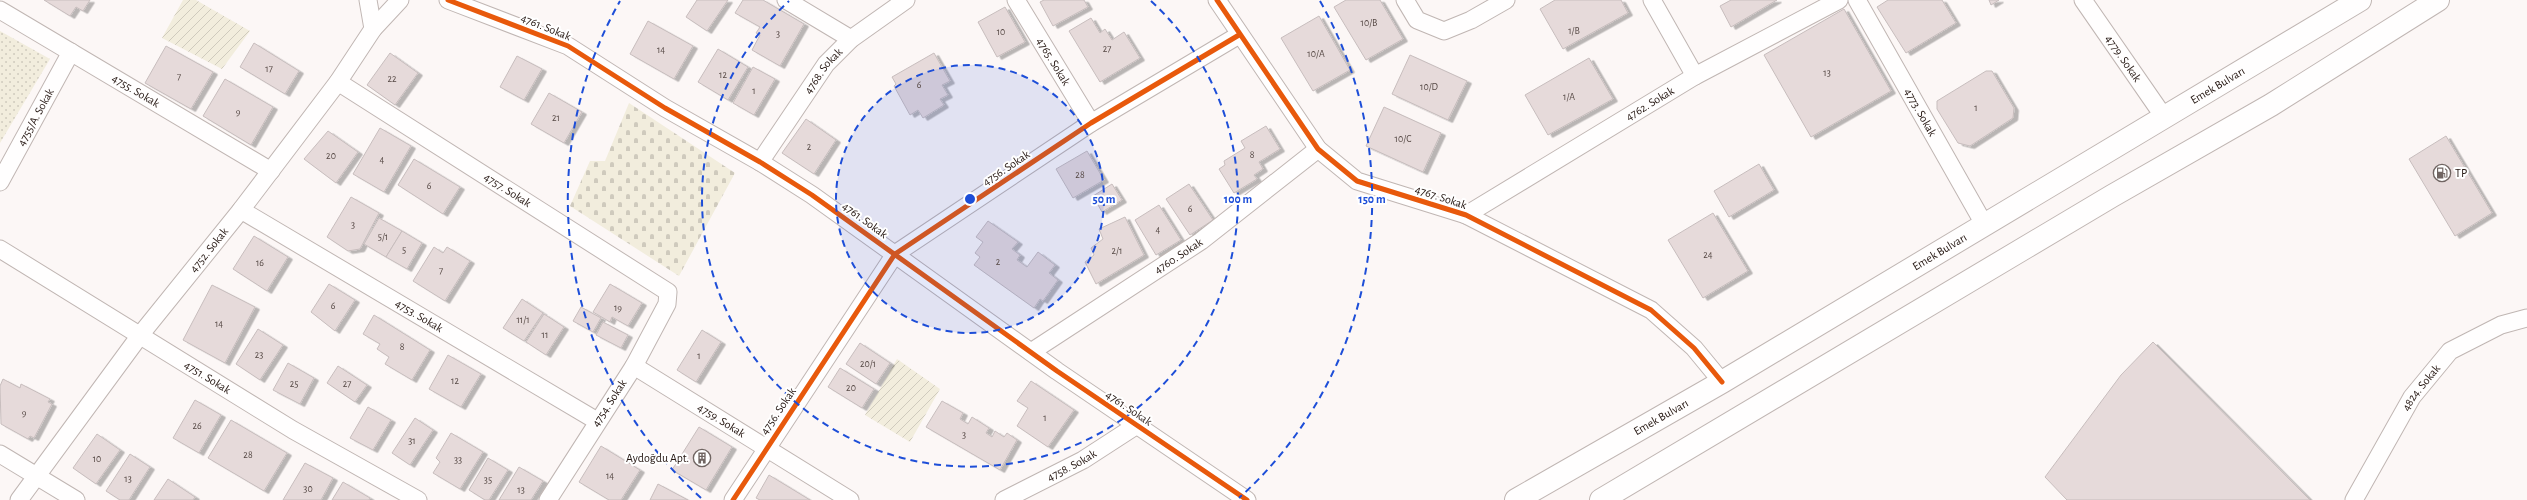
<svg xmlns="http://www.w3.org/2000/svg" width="2527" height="500" font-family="'Alegreya Sans',sans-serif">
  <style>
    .cemetery { fill: url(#cemetery-stones) }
    .park { fill: url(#park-dots) }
    .garden { fill: url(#garden-furrows) }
    .building { fill: #e6dada; stroke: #c7bdbd; filter: url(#shadow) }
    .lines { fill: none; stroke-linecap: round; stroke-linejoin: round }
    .minor-casing { stroke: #c0b6b3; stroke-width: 19 }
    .trunk-casing { stroke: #c0b6b3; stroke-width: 24 }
    .minor { stroke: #fffefe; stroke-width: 17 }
    .trunk { stroke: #fffefe; stroke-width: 22 }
    .cycleway-casing { stroke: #fff; stroke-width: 8 }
    .cycleway { stroke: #e8590c; stroke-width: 5 }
    .ring { fill: none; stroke: #1d4ed8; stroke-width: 2; stroke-dasharray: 7 5 }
    .labels { text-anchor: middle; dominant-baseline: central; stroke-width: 4; stroke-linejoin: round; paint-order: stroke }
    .number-label { font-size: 10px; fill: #554844 }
    .street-label { font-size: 12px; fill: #251712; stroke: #fff }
    .poi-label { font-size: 12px; fill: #251712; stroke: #fff; text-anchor: start }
    .centre { fill: #1d4ed8; stroke: #fff; stroke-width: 2 }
    .ring-label { font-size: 12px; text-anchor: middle; font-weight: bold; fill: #1d4ed8; stroke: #fff; stroke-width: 4; stroke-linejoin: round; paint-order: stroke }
  </style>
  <defs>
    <pattern id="cemetery-stones" width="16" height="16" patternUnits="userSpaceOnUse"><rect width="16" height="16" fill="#f2eddd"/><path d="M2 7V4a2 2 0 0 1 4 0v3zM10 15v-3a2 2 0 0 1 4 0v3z" fill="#cfcabd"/></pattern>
    <pattern id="park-dots" width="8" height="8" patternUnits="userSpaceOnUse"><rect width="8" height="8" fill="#f2eddd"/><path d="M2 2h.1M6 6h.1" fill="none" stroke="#cfcabd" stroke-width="1.8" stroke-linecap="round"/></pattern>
    <pattern id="garden-furrows" width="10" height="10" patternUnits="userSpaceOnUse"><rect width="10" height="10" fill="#f2eddd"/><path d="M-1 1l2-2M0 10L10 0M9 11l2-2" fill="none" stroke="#cfcabd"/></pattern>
    <filter id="shadow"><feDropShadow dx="4.5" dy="2.5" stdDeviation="0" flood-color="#0004"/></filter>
  </defs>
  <rect width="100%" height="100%" fill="#fcf7f6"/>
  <path class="cemetery" d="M629,103L735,173L679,276L570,206L590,161H605Z"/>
  <path class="park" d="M0,31L50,59L0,143Z"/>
  <g class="garden">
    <path d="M183,0H196L250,31L222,69L162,38Z"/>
    <path d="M897,359L940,389L910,442L865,415Z"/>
  </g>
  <g class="building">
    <path d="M44,0H90L83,11L76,7L70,16Z"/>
    <path d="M697,0H728L707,31L686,17Z"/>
    <path d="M743,0H763L804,24L780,66L752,50L760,35L756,33L760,27L735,13Z"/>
    <path d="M1044,0H1084L1088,7L1053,26L1040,2Z"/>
    <path d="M1346,0H1380L1403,39L1366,60L1334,7Z"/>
    <path d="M1555,0H1621L1628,13L1563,49L1540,9Z"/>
    <path d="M1731,0H1777L1731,27L1720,6Z"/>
    <path d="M1888,0H1942L1956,23L1906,53L1877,7Z"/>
    <path d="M1989,0H1999L1991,5Z"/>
    <path d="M1005,7L1025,42L997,57L978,22Z"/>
    <path d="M1844,9L1891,91L1811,137L1764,55Z"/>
    <path d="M1319,16L1350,70L1313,91L1281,38Z"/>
    <path d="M1091,18L1100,33L1105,29L1112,40L1124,32L1140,58L1100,82L1069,31Z"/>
    <path d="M648,21L693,46L674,79L630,54Z"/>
    <path d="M254,43L299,71L285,94L240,67Z"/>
    <path d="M166,46L213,72L191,109L145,83Z"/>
    <path d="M718,49L748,67L728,100L698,82Z"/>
    <path d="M390,53L418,73L395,105L367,85Z"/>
    <path d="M934,53L950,81L942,85L948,95L940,99L944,105L923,118L918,110L910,115L894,86L896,84L892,77Z"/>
    <path d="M1410,55L1467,81L1448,120L1392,94Z"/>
    <path d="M517,56L542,69L524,100L500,87Z"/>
    <path d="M1589,58L1613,99L1548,135L1525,95Z"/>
    <path d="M753,67L775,79L754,115L733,103Z"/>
    <path d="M1986,71H1992L2014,108L2013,118L1970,146L1958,143L1937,109V101Z"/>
    <path d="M225,79L273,107L251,145L203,116Z"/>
    <path d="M549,93L582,112L564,143L531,124Z"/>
    <path d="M1384,107L1441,133L1423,172L1366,146Z"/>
    <path d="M806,119L836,140L814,174L782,153Z"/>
    <path d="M1266,126L1280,149L1259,162L1263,169L1254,175L1257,179L1234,193L1219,169L1225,165L1224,161L1245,148L1241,141Z"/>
    <path d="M380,128L411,146L384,192L353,174Z"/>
    <path d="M328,131L358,152L336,183L304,159Z"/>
    <path d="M2446,136L2492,213L2455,236L2409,159Z"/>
    <path d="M1087,151L1104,180L1073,198L1056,169Z"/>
    <path d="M414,159L460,187L443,214L398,185Z"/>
    <path d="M1759,164L1774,190L1729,217L1714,191Z"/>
    <path d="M1112,184L1122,200L1102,212L1093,196Z"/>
    <path d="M1189,184L1213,220L1190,235L1166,199Z"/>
    <path d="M351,197L379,213L360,249L348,251L327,237Z"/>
    <path d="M1159,205L1181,240L1156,255L1135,220Z"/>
    <path d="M1713,213L1748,271L1703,298L1668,240Z"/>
    <path d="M1125,217L1144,255L1096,284L1085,262L1094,255L1091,248L1103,239L1099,229Z"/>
    <path d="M379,218L402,231L386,257L364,244Z"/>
    <path d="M988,221L1018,242L1012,249L1020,255L1017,260L1027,267L1038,252L1055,265L1049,273L1058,280L1043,301L1040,299L1034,308L974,265L980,257L975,253L983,242L976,237Z"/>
    <path d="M402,231L422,243L407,269L386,257Z"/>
    <path d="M254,236L288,257L267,291L233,269Z"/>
    <path d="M434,247L443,253L447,247L470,261L445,301L413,281Z"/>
    <path d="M329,284L355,300L335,331L311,312Z"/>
    <path d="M610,284L642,303L628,326L612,317L610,322L593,312Z"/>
    <path d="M212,285L255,307L225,363L183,340Z"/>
    <path d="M522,299L543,313L524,341L503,328Z"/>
    <path d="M581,307L601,318L593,332L573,321Z"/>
    <path d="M544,314L564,327L546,355L526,342Z"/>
    <path d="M374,315L430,350L412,380L385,364L389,357L377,349L380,344L363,334Z"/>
    <path d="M603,322L628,335L621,348L596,335Z"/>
    <path d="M258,329L283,345L260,380L236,364Z"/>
    <path d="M702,330L721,342L696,382L677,370Z"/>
    <path d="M2153,342L2310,500H2067L2045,477L2121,375Z"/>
    <path d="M860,343L890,363L876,384L846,364Z"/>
    <path d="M448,355L481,374L461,407L429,389Z"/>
    <path d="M288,363L314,378L300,404L273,390Z"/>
    <path d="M338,366L367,385L355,402L327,383Z"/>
    <path d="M840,368L874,389L862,408L828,387Z"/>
    <path d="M3,379L20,388L21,384L50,399L48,402L52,404L34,438L30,436L28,439L1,424L0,386Z"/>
    <path d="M1031,381L1074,410L1048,447L1017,426L1028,408L1017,401Z"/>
    <path d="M195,400L221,415L199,453L173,438Z"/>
    <path d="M942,401L963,413L960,419L968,424L972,417L989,428L986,433L992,437L995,431L1004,437L1007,433L1017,440L1000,470L926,427Z"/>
    <path d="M368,407L391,420L373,450L350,438Z"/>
    <path d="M415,418L433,430L410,465L392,453Z"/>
    <path d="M231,420L287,453L264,491L208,458Z"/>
    <path d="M699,427L732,447L706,490L672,470Z"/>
    <path d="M451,433L483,452L460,489L433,473L440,462L436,458Z"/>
    <path d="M97,434L120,450L96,484L73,468Z"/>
    <path d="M601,446L640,470L621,500H609L579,482Z"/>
    <path d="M130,454L150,467L129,500H120L106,491Z"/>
    <path d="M488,458L508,470L489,500H485L469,490Z"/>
    <path d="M305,463L333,478L321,500H283Z"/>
    <path d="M519,467L543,481L531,500H499Z"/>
    <path d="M769,475L810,500H760L756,498Z"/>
    <path d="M168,479L195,497L193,500H154Z"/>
    <path d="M343,482L370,498L369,500H332Z"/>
    <path d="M658,484L688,500H650Z"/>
  </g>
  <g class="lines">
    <defs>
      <g id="minor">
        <path d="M368,0L373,29"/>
        <path d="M448,0L568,46L665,108L760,162L812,195L1057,371L1247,500"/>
        <path d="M786,0L851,39"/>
        <path id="s1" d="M1016,0L1091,123"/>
        <path d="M1217,0L1318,149L1357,181L1466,215L1651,310L1694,348L1722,382"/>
        <path d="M1405,0L1417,20L1444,31L1471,20L1506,0"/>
        <path d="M1652,0L1695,76"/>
        <path id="s2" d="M1857,0L1984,224"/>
        <path id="s3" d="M2083,0L2164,117"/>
        <path id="s4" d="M0,10L271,171"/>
        <path id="s5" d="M338,82L668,292L667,304L634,366L548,500"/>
        <path id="s6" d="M760,162L826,64L851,39L906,0"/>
        <path id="s7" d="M0,182L71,52"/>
        <path id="s8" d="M241,210L597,421"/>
        <path id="s9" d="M1466,215L1695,76L1839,0"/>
        <path id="s10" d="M0,249L293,430L418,500"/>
        <path id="s11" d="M1031,352L1201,241L1318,149"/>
        <path id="s12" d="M634,366L850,500"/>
        <path d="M0,454L76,500"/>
        <path id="s13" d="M19,500L141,334L241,210L338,82L373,29L400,0"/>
        <path d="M733,500L895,254L1091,123L1239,35"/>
        <path id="s14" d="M1004,500L1083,460L1137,425"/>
        <path id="s15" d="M2354,500L2412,397L2450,351L2501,325L2527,318"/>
      </g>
      <g id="trunk">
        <path id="s16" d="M1516,500L1722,382L2360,0"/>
        <path d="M1601,500L2112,196L2271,105L2438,0"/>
      </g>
    </defs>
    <use href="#minor" class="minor-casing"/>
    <use href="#trunk" class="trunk-casing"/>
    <use href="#minor" class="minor"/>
    <use href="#trunk" class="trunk"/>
    <defs>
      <g id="cycleway">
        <path d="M448,0L568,46L665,108L760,162L812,195L1057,371L1247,500"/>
        <path d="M1217,0L1318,149L1357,181L1466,215L1651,310L1694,348L1722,382"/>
        <path d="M733,500L895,254L1091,123L1239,35"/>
      </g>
    </defs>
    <use href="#cycleway" class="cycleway-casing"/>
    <use href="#cycleway" class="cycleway"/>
  </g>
  <circle cx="970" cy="199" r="134" fill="#1d4ed8" fill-opacity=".12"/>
  <g class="ring">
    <circle cx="970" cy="199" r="134"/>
    <path d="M1151 1A268 268 0 1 1 789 1"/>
    <path d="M701 498A402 402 0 0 1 620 1M1320 1A402 402 0 0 1 1239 498"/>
  </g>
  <defs>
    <symbol id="fuel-ring" viewBox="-11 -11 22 22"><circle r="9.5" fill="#fff" stroke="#706562" stroke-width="1.5"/><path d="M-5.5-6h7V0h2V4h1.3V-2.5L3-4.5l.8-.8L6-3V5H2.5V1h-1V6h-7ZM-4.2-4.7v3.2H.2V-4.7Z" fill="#706562"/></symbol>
    <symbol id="building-ring" viewBox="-11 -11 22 22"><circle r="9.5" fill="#fff" stroke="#706562" stroke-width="1.5"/><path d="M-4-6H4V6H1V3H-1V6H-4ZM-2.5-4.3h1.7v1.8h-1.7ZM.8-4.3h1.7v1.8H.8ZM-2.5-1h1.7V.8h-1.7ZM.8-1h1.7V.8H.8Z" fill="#706562"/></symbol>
  </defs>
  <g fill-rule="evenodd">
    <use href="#fuel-ring" x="2432" y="163" width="20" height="20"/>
    <use href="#building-ring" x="692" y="448" width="20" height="20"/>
  </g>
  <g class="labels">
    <g class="number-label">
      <text x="1369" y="23">10/B</text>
      <text x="1574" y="31">1/B</text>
      <text x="1001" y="32">10</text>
      <text x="778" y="34">3</text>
      <text x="1107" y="49">27</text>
      <text x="661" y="50">14</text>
      <text x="1316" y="54">10/A</text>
      <text x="269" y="69">17</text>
      <text x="1827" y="73">13</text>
      <text x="723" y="75">12</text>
      <text x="179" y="77">7</text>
      <text x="392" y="79">22</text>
      <text x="919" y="85">6</text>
      <text x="1429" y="87">10/D</text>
      <text x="754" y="91">1</text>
      <text x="1569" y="97">1/A</text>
      <text x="1976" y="108">1</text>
      <text x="238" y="112">9</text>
      <text x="556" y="118">21</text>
      <text x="1403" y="139">10/C</text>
      <text x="809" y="147">2</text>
      <text x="1252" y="155">8</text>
      <text x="331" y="156">20</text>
      <text x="382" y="160">4</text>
      <text x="1080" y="175">28</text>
      <text x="429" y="186">6</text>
      <text x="1190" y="209">6</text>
      <text x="353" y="225">3</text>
      <text x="1158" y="230">4</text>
      <text x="383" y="237">5/1</text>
      <text x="404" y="250">5</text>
      <text x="1117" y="251">2/1</text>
      <text x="1708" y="255">24</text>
      <text x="998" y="262">2</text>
      <text x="260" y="263">16</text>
      <text x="441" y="271">7</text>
      <text x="333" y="306">6</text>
      <text x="618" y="308">19</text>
      <text x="523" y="320">11/1</text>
      <text x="219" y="324">14</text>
      <text x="545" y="335">11</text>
      <text x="402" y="347">8</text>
      <text x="259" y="355">23</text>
      <text x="699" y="356">1</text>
      <text x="868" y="364">20/1</text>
      <text x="455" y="381">12</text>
      <text x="294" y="384">25</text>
      <text x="347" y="384">27</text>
      <text x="851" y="388">20</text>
      <text x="24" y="413">9</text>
      <text x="1045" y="418">1</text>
      <text x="197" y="426">26</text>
      <text x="964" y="435">3</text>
      <text x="412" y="441">31</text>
      <text x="248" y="455">28</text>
      <text x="97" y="459">10</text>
      <text x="458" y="460">33</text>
      <text x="610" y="476">14</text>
      <text x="128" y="479">13</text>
      <text x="488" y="480">35</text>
      <text x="308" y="489">30</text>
      <text x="521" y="490">13</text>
    </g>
    <g class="street-label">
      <text transform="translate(546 27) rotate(22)">4761. Sokak</text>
      <text stroke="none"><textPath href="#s3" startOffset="71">4779. Sokak</textPath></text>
      <text stroke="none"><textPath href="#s1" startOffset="72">4765. Sokak</textPath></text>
      <text stroke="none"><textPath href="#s6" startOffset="111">4768. Sokak</textPath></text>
      <text stroke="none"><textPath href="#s16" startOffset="815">Emek Bulvarı</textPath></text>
      <text stroke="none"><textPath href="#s4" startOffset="158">4755. Sokak</textPath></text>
      <text stroke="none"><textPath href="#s9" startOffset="215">4762. Sokak</textPath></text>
      <text stroke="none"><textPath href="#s2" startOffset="129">4773. Sokak</textPath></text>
      <text stroke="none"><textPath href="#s7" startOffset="74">4755/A. Sokak</textPath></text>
      <text transform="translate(1006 168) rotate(-34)">4756. Sokak</text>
      <text stroke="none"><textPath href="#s5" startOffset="201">4757. Sokak</textPath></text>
      <text transform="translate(1441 197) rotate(18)">4767. Sokak</text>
      <text transform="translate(865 220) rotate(36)">4761. Sokak</text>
      <text stroke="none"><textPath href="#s13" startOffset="314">4752. Sokak</textPath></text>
      <text stroke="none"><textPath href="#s16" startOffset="491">Emek Bulvarı</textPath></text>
      <text stroke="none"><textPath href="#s11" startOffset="176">4760. Sokak</textPath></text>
      <text stroke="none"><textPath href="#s8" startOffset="207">4753. Sokak</textPath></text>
      <text stroke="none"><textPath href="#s10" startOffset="244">4751. Sokak</textPath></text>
      <text stroke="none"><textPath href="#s15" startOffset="131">4824. Sokak</textPath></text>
      <text transform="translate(609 403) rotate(-57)">4754. Sokak</text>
      <text transform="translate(1129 408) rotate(34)">4761. Sokak</text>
      <text transform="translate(778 411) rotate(-56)">4756. Sokak</text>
      <text stroke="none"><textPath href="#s16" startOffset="167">Emek Bulvarı</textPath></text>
      <text stroke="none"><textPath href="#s12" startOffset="103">4759. Sokak</textPath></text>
      <text stroke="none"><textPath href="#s14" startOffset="76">4758. Sokak</textPath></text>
    </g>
    <g class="poi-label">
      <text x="2455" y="173">TP</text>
      <text x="689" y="458" text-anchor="end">Aydoğdu Apt.</text>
    </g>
  </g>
  <circle cx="970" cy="199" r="6" class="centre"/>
  <g class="ring-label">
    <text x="1104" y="203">50 m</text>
    <text x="1238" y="203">100 m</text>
    <text x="1372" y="203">150 m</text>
  </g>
</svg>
